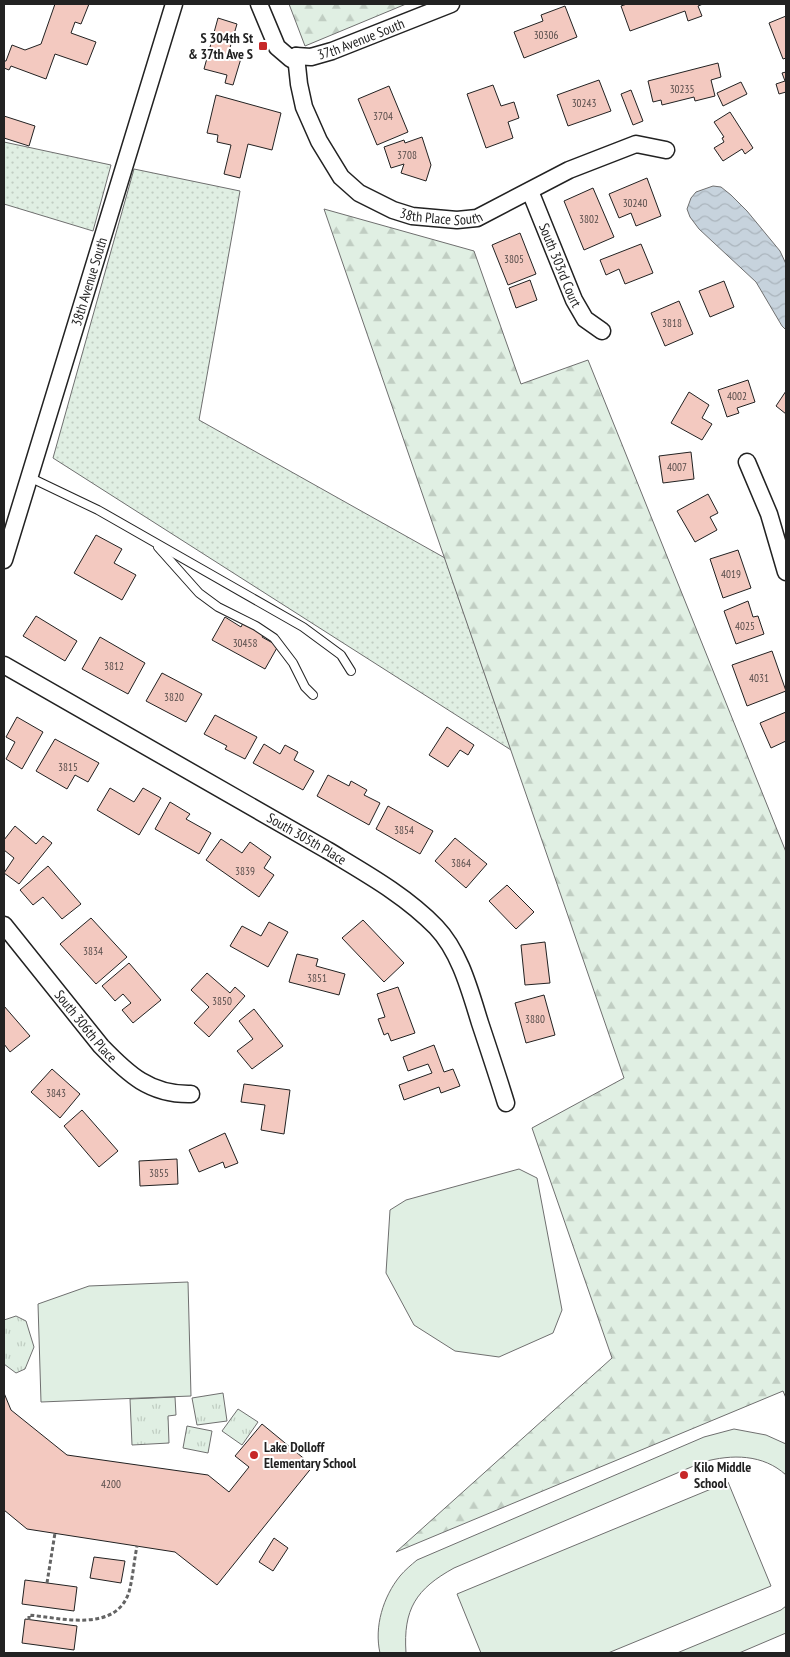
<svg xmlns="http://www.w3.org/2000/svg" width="790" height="1657" font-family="'PT Sans Narrow',sans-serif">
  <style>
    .grass { fill: url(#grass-dots); stroke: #6f6f6f }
    .forest { fill: url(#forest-firs); stroke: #6f6f6f }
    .park { fill: url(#park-tufts); stroke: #6f6f6f }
    .pitch { fill: #e0efe3; stroke: #6f6f6f }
    .water { fill: url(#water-waves); stroke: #6f6f6f }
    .building { fill: #f3c9c0; stroke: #222 }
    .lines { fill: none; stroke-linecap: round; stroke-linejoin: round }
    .lane-casing { stroke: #222; stroke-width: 10 }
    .street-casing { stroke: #222; stroke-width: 19 }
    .path { stroke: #646464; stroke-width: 3; stroke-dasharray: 4 2.5; stroke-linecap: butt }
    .lane { stroke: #fff; stroke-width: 8 }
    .street { stroke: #fff; stroke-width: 16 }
    .poi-dot { fill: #c62828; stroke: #fff; stroke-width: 2 }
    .labels { text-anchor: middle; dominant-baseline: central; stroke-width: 4; stroke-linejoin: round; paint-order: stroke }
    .number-label { font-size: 11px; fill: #564c4a }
    .poi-label { font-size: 14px; font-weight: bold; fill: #222; stroke: #fff; text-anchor: start }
    .street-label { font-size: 14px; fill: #222; stroke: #fff }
  </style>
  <defs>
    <pattern id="grass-dots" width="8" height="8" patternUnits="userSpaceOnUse" patternTransform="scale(1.25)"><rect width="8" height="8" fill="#e0efe3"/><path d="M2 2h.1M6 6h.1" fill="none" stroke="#c0cdc2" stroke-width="1.8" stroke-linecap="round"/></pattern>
    <pattern id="forest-firs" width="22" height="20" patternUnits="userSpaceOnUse" patternTransform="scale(1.25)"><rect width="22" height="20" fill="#e0efe3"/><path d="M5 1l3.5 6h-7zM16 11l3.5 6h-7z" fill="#c0cdc2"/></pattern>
    <pattern id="park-tufts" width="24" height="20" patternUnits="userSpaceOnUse" patternTransform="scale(1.25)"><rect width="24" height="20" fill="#e0efe3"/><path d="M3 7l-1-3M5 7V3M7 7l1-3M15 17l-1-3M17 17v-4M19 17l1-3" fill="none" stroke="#c0cdc2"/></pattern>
    <pattern id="water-waves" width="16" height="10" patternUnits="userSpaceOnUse" patternTransform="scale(1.25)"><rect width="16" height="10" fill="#c7d3dd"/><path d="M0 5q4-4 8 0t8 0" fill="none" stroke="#abb5bd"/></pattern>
  </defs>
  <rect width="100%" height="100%" fill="#fff"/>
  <g class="grass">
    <path d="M4,142L111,165L93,231L4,204Z"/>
    <path d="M134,169L240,191L199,420L445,558L511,750L53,458Z"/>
  </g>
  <g class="forest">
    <path d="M289,4H406L305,46Z"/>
    <path d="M324,209L474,251L521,384L588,360L786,852V1398L783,1391L396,1552L612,1358L532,1128L624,1078Z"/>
  </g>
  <g class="park">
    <path d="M16,1316L26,1321L34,1347L25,1369L16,1373L4,1364V1320Z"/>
    <path d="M223,1393L227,1421L197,1425L192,1398Z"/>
    <path d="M175,1397L176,1415L168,1416L169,1443L132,1445L130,1399Z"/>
    <path d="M238,1409L258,1422L242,1445L222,1431Z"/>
    <path d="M187,1426L212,1431L208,1453L183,1448Z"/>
  </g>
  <g class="pitch">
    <path d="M519,1169L537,1178L562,1310L553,1333L499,1357L455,1351L414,1325L386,1273L390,1210L406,1200Z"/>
    <path d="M188,1282L191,1396L41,1402L38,1304L89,1286Z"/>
    <path d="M734,1429L766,1435L786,1444V1475C763,1454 732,1454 703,1462L454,1568C416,1589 403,1609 406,1653H380C374,1627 383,1597 400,1576C405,1570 411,1565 417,1560L704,1437Z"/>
    <path d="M728,1482L771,1586L608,1653H481L457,1594Z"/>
    <path d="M786,1606V1633L739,1653H677L781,1610Z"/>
  </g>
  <path class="water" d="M713,186L721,187L731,195L747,211L780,251L786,264V330L782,326L756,282L699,229L690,217L687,209L691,198L696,192Z"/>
  <g class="building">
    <path d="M55,4H89L81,24L75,22L71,33L96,42L87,65L55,54L46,79L11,66L9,70L4,68V61H6L12,45L25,50L41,44Z"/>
    <path d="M627,4H703L698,6L702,16L688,21L685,11L630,31L621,6Z"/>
    <path d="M565,6L577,37L524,58L514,32L543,21L541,15Z"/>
    <path d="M786,16V58L783,59L769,23Z"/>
    <path d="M218,18L237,24L229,51L242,55L233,85L225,83L227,75L204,69Z"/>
    <path d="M718,63L721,77L711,80L715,96L695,101L694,97L662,105L661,100L653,102L648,81Z"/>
    <path d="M786,72V92L779,94L776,84L785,81L782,73Z"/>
    <path d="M599,80L611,111L568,126L557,95Z"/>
    <path d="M741,82L747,94L723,106L717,93Z"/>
    <path d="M493,85L501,106L514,102L519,118L508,122L513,138L486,148L467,94Z"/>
    <path d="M389,86L408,132L377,145L358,99Z"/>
    <path d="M631,90L643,121L633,125L621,94Z"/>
    <path d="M216,95L281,113L272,150L248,144L240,178L224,174L231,145L217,142L218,135L207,133Z"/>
    <path d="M730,112L753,148L745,154L742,149L723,161L714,148L724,142L722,138L724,137L714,122Z"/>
    <path d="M4,116L35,126L29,146L4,138Z"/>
    <path d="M422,137L431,165L426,181L401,173L404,164L391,168L384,147L404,140L405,143Z"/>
    <path d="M647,178L661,216L636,226L631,213L619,218L609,194Z"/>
    <path d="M593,188L614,237L584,250L564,201Z"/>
    <path d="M520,233L536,274L508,285L492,245Z"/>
    <path d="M641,244L653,273L625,284L619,269L606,275L600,260Z"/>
    <path d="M530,280L537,300L516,308L509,288Z"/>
    <path d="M724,281L734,307L710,317L699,291Z"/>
    <path d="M679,301L693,334L665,346L651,313Z"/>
    <path d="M748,380L755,402L737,408L739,413L727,417L718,390Z"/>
    <path d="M786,391V414L776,406Z"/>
    <path d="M689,392L709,405L702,418L712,424L702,440L671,423Z"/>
    <path d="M691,452L694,479L663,483L659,456Z"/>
    <path d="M708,494L718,513L710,517L717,530L695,542L677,511Z"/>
    <path d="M96,535L122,549L114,563L136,575L122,600L74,573Z"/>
    <path d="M738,550L751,588L723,598L710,559Z"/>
    <path d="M748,601L753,617L758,616L764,634L736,644L724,611Z"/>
    <path d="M36,616L77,641L65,661L23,636Z"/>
    <path d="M225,617L241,627L243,623L264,634L262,637L278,646L265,669L212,640Z"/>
    <path d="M100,637L145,663L128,694L82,669Z"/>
    <path d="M772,651L786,691L747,706L732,665Z"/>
    <path d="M162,673L202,694L186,722L146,701Z"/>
    <path d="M786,712V741L771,748L760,723Z"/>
    <path d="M215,715L257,737L245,759L225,749L227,746L204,734Z"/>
    <path d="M17,717L43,732L22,769L6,759L15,742L6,737Z"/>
    <path d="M447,727L474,745L468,755L460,750L448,767L429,755Z"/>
    <path d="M55,739L99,763L88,782L75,775L67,789L36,771Z"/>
    <path d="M264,744L280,754L285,745L298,752L294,760L314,771L303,790L253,763Z"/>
    <path d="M328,775L349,786L351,781L367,790L364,795L380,803L369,825L317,796Z"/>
    <path d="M110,788L134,802L143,788L161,798L139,835L97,810Z"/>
    <path d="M170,802L190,814L186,819L211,833L199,854L155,829Z"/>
    <path d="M388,806L433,831L420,854L376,829Z"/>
    <path d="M15,826L36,844L43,836L52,843L19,884L4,873L14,858L4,850V840Z"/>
    <path d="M455,838L487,864L466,888L435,861Z"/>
    <path d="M221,839L242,853L250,842L271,857L264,868L274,875L259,897L206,860Z"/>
    <path d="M48,866L81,904L62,919L43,897L33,905L20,890Z"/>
    <path d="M507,885L534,912L516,929L489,901Z"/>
    <path d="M91,918L127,957L96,984L60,944Z"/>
    <path d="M363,920L404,963L384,982L342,938Z"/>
    <path d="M269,922L288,932L268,967L230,946L242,926L261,936Z"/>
    <path d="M545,942L550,983L525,985L521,945Z"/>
    <path d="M297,954L318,959L316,966L345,974L339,995L289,982Z"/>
    <path d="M129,963L161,1000L133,1023L122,1010L131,1003L123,994L115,1001L102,986Z"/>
    <path d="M207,973L230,993L235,987L245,996L209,1037L194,1023L209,1007L191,990Z"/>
    <path d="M398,987L415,1033L391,1041L388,1033L384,1035L378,1019L385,1017L377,994Z"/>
    <path d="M544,995L555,1035L526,1043L515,1003Z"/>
    <path d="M4,1006L30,1036L10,1052L4,1044Z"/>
    <path d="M254,1009L283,1046L252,1069L237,1051L253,1039L239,1021Z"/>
    <path d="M434,1045L444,1072L453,1069L460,1086L441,1093L439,1087L404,1100L399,1085L432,1073L428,1064L408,1071L403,1057Z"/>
    <path d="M52,1069L80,1094L60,1118L31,1092Z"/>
    <path d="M244,1084L290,1090L284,1134L261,1130L265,1105L241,1102Z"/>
    <path d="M82,1110L118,1151L99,1167L64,1126Z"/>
    <path d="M225,1133L238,1163L225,1168L223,1162L199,1172L189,1150Z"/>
    <path d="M177,1159L178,1184L140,1186L139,1161Z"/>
    <path d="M4,1393L11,1410L67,1455L208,1475L229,1492L249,1467L235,1456L262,1424L313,1466L217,1585L175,1552L27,1529L4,1510Z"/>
    <path d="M274,1538L288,1548L273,1571L259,1562Z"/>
    <path d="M94,1557L125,1561L121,1583L90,1578Z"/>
    <path d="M25,1580L77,1587L74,1611L22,1604Z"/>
    <path d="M25,1619L77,1626L74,1650L22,1643Z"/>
  </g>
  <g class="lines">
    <defs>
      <g id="lane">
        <path d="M29,477L98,510L303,627L341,655L351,671"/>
        <path d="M158,547L199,593L218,607L256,626L274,638L293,663L305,687L313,695"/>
      </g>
      <g id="street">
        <path id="s1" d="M259,4L277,47L291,59L296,56L311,57L332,51L451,4"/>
        <path id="s2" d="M296,56L299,84L304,107L319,141L341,177L359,193L393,210L412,216L457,220L477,218L569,170L636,144L666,150"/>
        <path id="s3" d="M530,191L574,300L585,319L602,331"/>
        <path d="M747,462L769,514L786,572"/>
        <path id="s4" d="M4,560L174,4"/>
        <path id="s5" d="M4,665L327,850C365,873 405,895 436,927C460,952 470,991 480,1023C489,1050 498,1077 506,1103"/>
        <path id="s6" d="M4,925L101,1046C128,1074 150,1095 191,1094"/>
      </g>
    </defs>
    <use href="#lane" class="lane-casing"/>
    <use href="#street" class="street-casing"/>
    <g class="path">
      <path d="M47,1583L55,1533"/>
      <path d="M29,1620V1615C61,1618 116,1633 129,1592C133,1577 134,1561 137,1546"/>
    </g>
    <use href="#lane" class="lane"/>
    <use href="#street" class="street"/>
  </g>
  <g class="poi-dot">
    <rect x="258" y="41" width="10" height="10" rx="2.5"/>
    <circle cx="254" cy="1455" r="5"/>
    <circle cx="684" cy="1475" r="5"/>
  </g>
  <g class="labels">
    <g class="number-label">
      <text x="546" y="35">30306</text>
      <text x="682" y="89">30235</text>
      <text x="584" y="103">30243</text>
      <text x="383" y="116">3704</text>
      <text x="407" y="155">3708</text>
      <text x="635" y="203">30240</text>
      <text x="589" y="219">3802</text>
      <text x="514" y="259">3805</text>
      <text x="672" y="323">3818</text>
      <text x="737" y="396">4002</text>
      <text x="677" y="467">4007</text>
      <text x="731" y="574">4019</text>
      <text x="745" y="626">4025</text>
      <text x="245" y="643">30458</text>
      <text x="114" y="666">3812</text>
      <text x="759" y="678">4031</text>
      <text x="174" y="697">3820</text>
      <text x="68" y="767">3815</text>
      <text x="404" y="830">3854</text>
      <text x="461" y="863">3864</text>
      <text x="245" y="871">3839</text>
      <text x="93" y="951">3834</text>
      <text x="317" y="978">3851</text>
      <text x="222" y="1001">3850</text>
      <text x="535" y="1019">3880</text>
      <text x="56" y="1093">3843</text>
      <text x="159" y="1173">3855</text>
      <text x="111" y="1484">4200</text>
    </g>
    <g class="poi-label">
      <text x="253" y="38" text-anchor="end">S 304th St<tspan x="253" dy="16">&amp; 37th Ave S</tspan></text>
      <text x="264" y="1447">Lake Dolloff<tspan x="264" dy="16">Elementary School</tspan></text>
      <text x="694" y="1467">Kilo Middle<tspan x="694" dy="16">School</tspan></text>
    </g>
    <g class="street-label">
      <text stroke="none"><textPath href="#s1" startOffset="139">37th Avenue South</textPath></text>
      <text stroke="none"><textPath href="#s2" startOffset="242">38th Place South</textPath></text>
      <text stroke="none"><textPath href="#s3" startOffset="80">South 303rd Court</textPath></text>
      <text stroke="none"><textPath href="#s4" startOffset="291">38th Avenue South</textPath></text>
      <text stroke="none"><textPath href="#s5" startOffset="349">South 305th Place</textPath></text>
      <text stroke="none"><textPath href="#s6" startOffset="130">South 306th Place</textPath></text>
    </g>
  </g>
  <rect width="790" height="1657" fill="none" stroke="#222222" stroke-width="10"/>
</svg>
